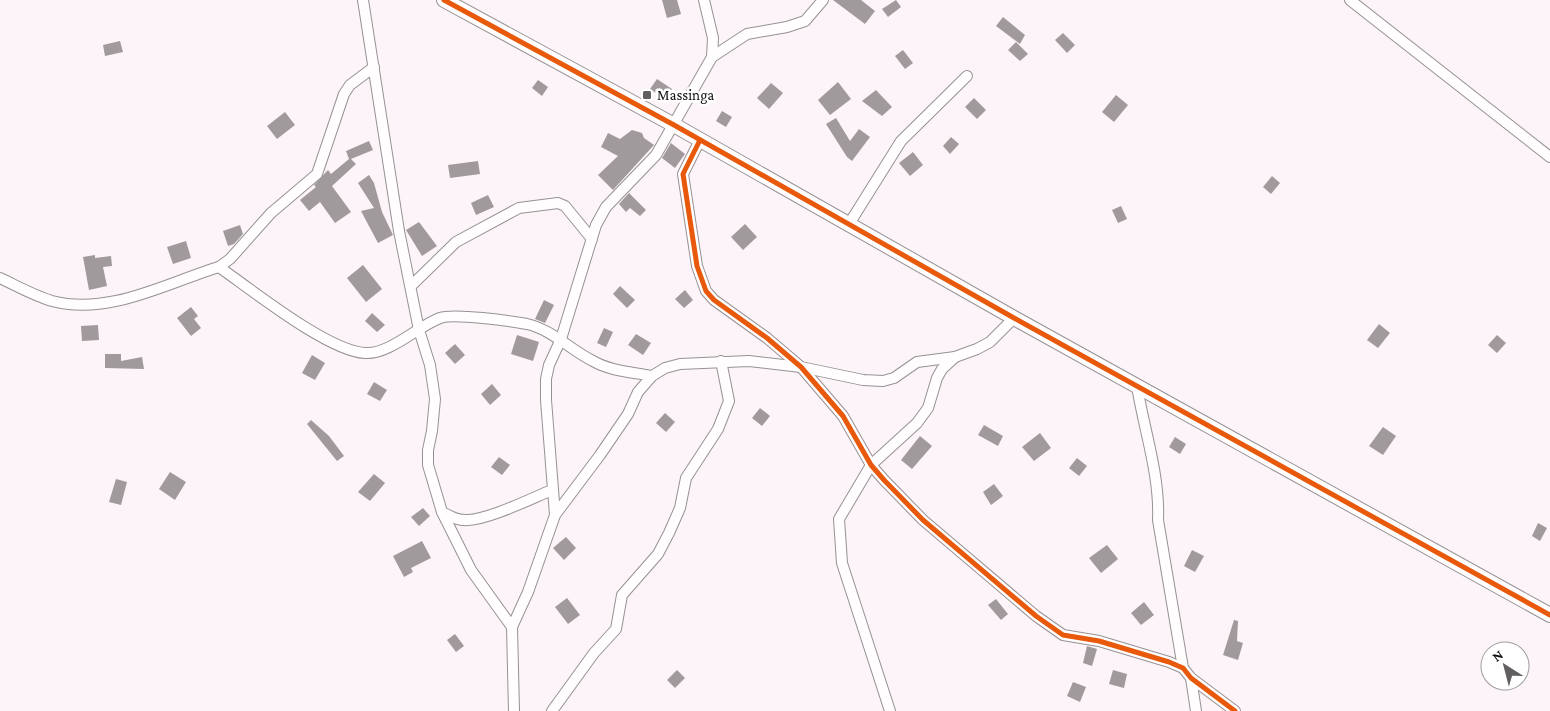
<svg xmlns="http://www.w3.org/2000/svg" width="1550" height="711" font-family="'Crimson Pro',serif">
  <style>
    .building { fill: #a09a9d }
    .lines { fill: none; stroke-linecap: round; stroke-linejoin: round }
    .minor-casing { stroke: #969294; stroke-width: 12 }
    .tertiary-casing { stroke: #969294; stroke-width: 16 }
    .minor { stroke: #fffdfe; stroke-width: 10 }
    .tertiary { stroke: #fffdfe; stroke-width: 14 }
    .cycleway-casing { stroke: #fff; stroke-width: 8 }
    .cycleway { stroke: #e8590c; stroke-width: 5 }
    .poi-dot { fill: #625f61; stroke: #fff; stroke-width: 2 }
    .labels { text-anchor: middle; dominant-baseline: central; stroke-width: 5; stroke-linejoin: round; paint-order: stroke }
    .poi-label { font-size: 15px; fill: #0f0f0f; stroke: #fff; text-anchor: start }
  </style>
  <rect width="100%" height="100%" fill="#fcf4f8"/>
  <g class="building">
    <path d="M662,0H677L681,14L667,18Z"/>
    <path d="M833,0H861L875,11L865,24Z"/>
    <path d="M896,0L901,7L888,17L882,9Z"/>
    <path d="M1003,17L1025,35L1020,44L996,26Z"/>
    <path d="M1063,33L1075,45L1067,53L1055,40Z"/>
    <path d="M120,41L123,52L105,56L103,45Z"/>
    <path d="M1016,42L1028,54L1020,61L1008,50Z"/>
    <path d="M903,50L913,63L905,69L895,56Z"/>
    <path d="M657,79L672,89L665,99L650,89Z"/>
    <path d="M538,80L548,87L542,96L532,88Z"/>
    <path d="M838,82L851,99L830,115L818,100Z"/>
    <path d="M771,83L783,93L769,109L757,98Z"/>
    <path d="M876,90L892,107L882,116L862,101Z"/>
    <path d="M1116,95L1128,105L1114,122L1102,112Z"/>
    <path d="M974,98L986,110L977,119L965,107Z"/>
    <path d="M722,111L732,117L726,127L716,121Z"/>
    <path d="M285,112L295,125L277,139L267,126Z"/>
    <path d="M836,118L850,141L859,129L870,137L852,161L847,157L826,124Z"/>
    <path d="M632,130L642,133L644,138L654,145L613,190L598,175L618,156L601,147L608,133L620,139Z"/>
    <path d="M951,137L959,144L950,154L943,146Z"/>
    <path d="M369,141L373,150L351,159L356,164L332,186L351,212L335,223L320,202L309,211L300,200L316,187L314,185L328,170L331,174L349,159L346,151Z"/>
    <path d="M671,143L685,154L675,168L662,158Z"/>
    <path d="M913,152L923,165L910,176L899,163Z"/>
    <path d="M478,161L480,174L450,178L448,165Z"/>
    <path d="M369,175L374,183L382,212L393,235L378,243L361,211L374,208L358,183Z"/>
    <path d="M1272,176L1280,183L1271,194L1263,187Z"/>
    <path d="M629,193L646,210L640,216L630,208L626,212L619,204Z"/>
    <path d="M488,195L494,207L476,215L471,203Z"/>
    <path d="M1121,206L1127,219L1118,223L1112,210Z"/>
    <path d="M419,222L437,246L422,256L406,230Z"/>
    <path d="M745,224L757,237L743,250L731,237Z"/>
    <path d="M240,225L243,234L234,244L228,246L223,231Z"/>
    <path d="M186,241L191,258L173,264L167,247Z"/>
    <path d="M95,255V258L111,256L112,266L103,267L107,286L89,290L83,257Z"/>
    <path d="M363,265L382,289L366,302L347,278Z"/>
    <path d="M620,286L635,300L627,308L613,294Z"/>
    <path d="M685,290L693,300L684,308L675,299Z"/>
    <path d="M544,300L554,305L545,323L535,319Z"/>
    <path d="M191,307L198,316L194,319L201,328L191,336L177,318Z"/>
    <path d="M372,313L385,325L377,332L365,321Z"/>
    <path d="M1379,324L1390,333L1378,348L1367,340Z"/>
    <path d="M98,325L99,340L82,341L81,326Z"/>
    <path d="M604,328L613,332L606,347L597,343Z"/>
    <path d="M636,334L651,343L643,355L628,345Z"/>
    <path d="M517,335L539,342L533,361L511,354Z"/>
    <path d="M1497,335L1506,343L1497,353L1488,345Z"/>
    <path d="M455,344L465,355L455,364L445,353Z"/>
    <path d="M105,354H121V361L142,357L144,369L105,368Z"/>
    <path d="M312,355L325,363L315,380L302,373Z"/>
    <path d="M374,382L387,390L380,401L367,394Z"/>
    <path d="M492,384L501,395L490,405L481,394Z"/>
    <path d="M760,408L770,416L762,426L752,418Z"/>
    <path d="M665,413L675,422L666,432L656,423Z"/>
    <path d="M311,420L329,436L344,456L337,461L307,424Z"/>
    <path d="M984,425L1003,436L998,446L978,435Z"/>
    <path d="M1383,427L1396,436L1383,455L1369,446Z"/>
    <path d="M1040,433L1051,448L1034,461L1022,447Z"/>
    <path d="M920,436L932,446L912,469L901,460Z"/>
    <path d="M1175,437L1186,444L1180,454L1169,447Z"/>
    <path d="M499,457L510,465L502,475L491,467Z"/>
    <path d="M1077,458L1087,466L1079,476L1069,468Z"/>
    <path d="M170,472L186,482L175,500L159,489Z"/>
    <path d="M374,474L385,483L370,501L358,492Z"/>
    <path d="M116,479L127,482L121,505L109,502Z"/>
    <path d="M994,484L1003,496L991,505L983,492Z"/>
    <path d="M423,508L430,516L419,526L411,517Z"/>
    <path d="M1538,523L1547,528L1540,541L1532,536Z"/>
    <path d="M566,537L576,548L564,560L553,548Z"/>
    <path d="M422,541L431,558L411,568L413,572L404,577L393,556Z"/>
    <path d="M1107,545L1118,559L1101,573L1089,558Z"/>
    <path d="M1192,550L1204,556L1195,572L1184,566Z"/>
    <path d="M567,598L580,615L568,624L555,607Z"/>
    <path d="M996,599L1008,614L1001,620L988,605Z"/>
    <path d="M1144,602L1154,615L1141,625L1131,613Z"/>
    <path d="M1234,620L1238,621L1237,641L1243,643L1238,660L1223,655Z"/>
    <path d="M455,634L464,646L456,652L447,640Z"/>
    <path d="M1087,646L1097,649L1092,666L1083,663Z"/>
    <path d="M677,670L685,678L675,688L667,680Z"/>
    <path d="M1113,670L1127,674L1124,688L1109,684Z"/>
    <path d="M1073,682L1086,687L1080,702L1067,696Z"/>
  </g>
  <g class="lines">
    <defs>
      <g id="minor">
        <path d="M363,0L399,231L419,330L430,365L435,399L432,431L428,450V465L442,512C450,516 458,521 468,520C490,519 530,499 552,490"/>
        <path d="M1350,0L1550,157"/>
        <path d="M712,57L747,34L787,27L805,21L823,0"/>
        <path d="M700,140L683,174L697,266L706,291L714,300L767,338L801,367L843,416L871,465L884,480L923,520L1036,616L1063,635L1099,641L1169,662L1183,668L1191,678L1235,711"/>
        <path d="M849,224L901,141L967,76"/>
        <path d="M219,267C252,290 328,351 365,353C389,355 418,326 440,318C454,313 511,321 527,324C553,330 570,350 593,361C610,371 632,372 652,376"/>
        <path d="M0,278C17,286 35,296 52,301C109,316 166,283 219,267L230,259L271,213L317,174L344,94L350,85L374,67"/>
        <path d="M411,286L456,242L519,208L558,203L565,206L592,239"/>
        <path d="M1137,386C1144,430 1160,475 1158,520L1183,668"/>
        <path d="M442,512L471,570L512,627"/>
        <path d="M555,515L546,400V379L549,365L561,339L596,225L606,207L656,155L712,57L713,38L704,0"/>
        <path d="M1191,678L1196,711"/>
        <path d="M514,711L512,627L528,592L555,515L600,455L628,414L638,392L652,376L665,368L680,364L749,361L801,367L863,380L883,381L894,378L917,362L955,357L977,349L990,342L1014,318"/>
        <path d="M552,711L594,653L616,629L622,595L658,554L669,533L680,508L686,478L718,429L729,401L721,361"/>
        <path d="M890,711L842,563L839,519L871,465L917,423L928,408L937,378L942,369L955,357"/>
      </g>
      <path id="tertiary" d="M444,0L674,125L1014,318L1550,615"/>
    </defs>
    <use href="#minor" class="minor-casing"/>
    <use href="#tertiary" class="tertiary-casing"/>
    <use href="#minor" class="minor"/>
    <use href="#tertiary" class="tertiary"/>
    <defs>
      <g id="cycleway">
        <path d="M444,0L674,125L1014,318L1550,615"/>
        <path d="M700,140L683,174L697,266L706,291L714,300L767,338L801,367L843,416L871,465L884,480L923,520L1036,616L1063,635L1099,641L1169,662L1183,668L1191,678L1235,711"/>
      </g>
    </defs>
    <use href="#cycleway" class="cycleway-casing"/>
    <use href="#cycleway" class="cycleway"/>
  </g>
  <rect class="poi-dot" x="642" y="90" width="10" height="10" rx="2.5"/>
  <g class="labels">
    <g class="poi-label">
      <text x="657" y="95">Massinga</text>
    </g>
  </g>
  <g transform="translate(1505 666) rotate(324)"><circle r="24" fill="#ffffff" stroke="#9f9f9f"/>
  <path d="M0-4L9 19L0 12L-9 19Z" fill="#625f61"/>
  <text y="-8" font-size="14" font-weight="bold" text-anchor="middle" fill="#0f0f0f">N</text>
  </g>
</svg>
